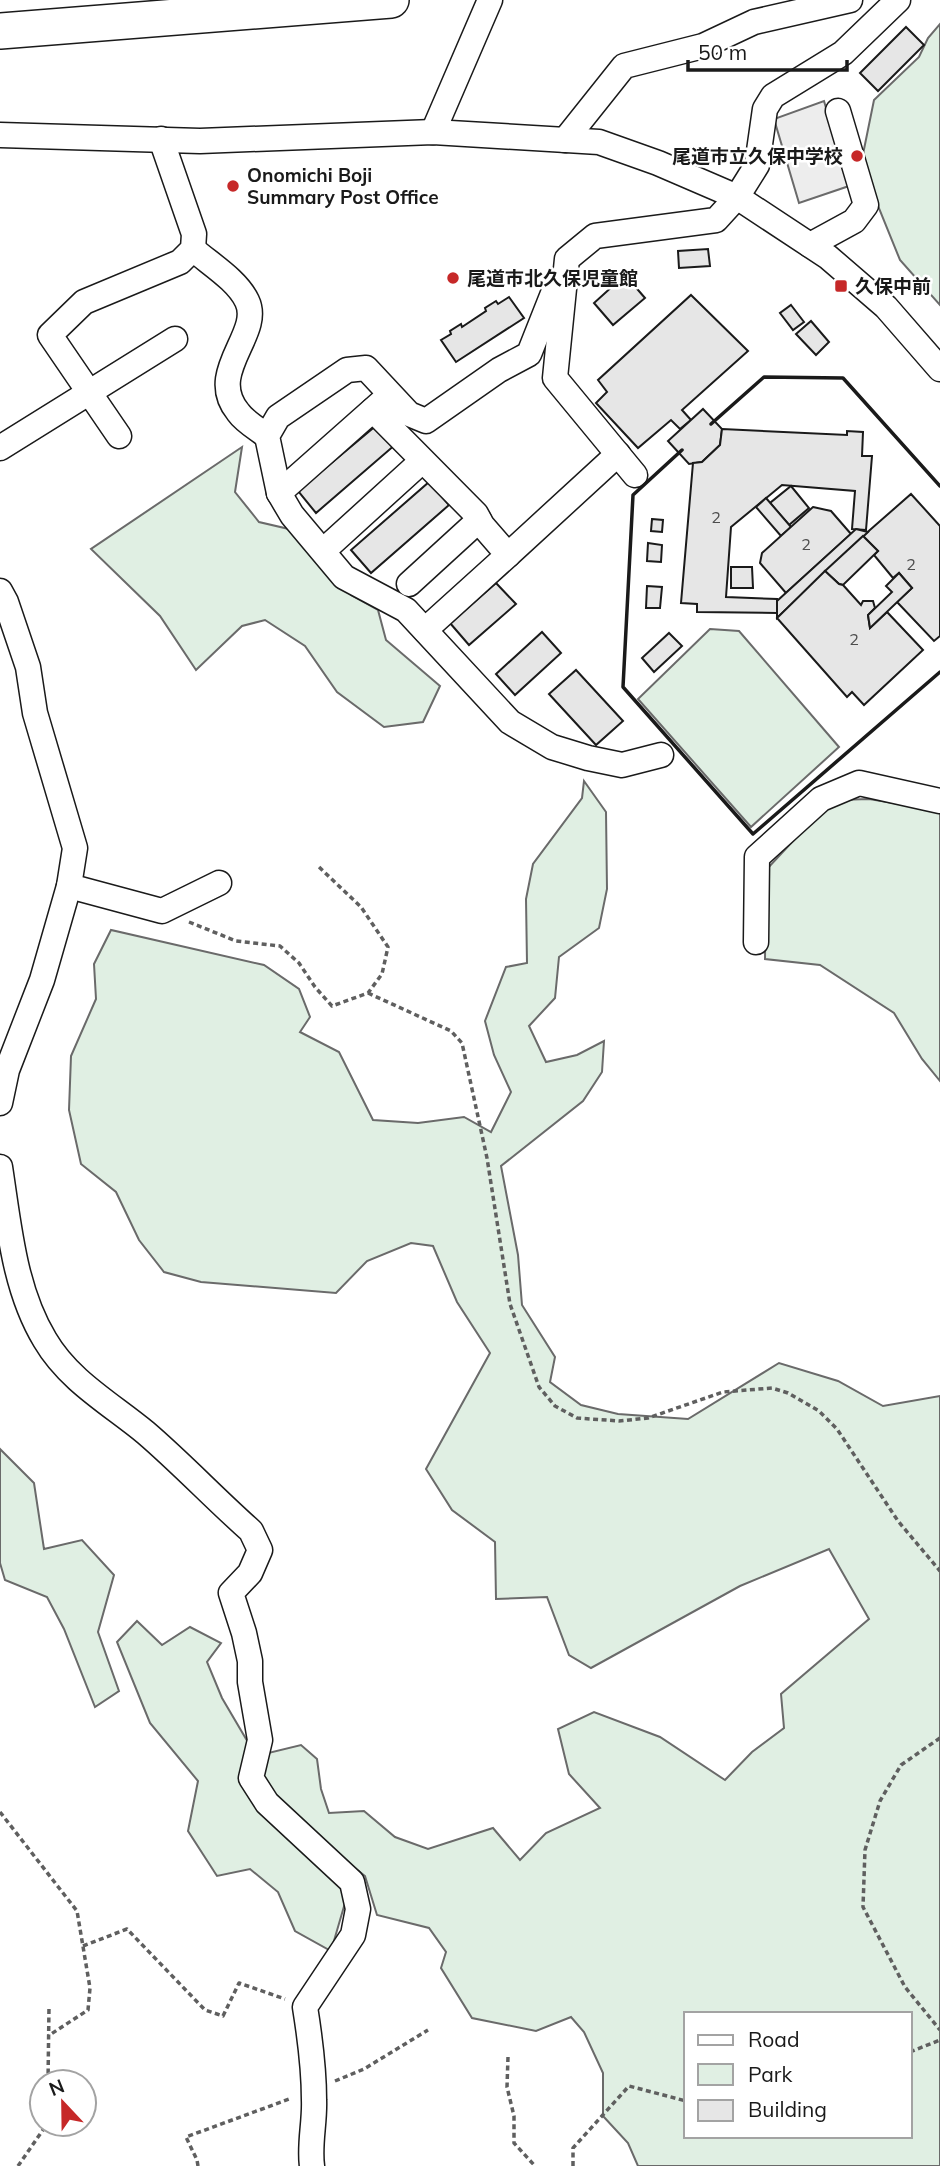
<svg xmlns="http://www.w3.org/2000/svg" width="940" height="2166" font-family="Mulish,'Noto Sans JP',sans-serif">
  <style>
    .green { fill: #e0efe3; stroke: #6a6a6a; stroke-width: 2; fill-rule: evenodd }
    .parking { fill: #ededed; stroke: #6a6a6a; stroke-width: 2 }
    .building { fill: #e6e6e6; stroke: #1a1a1a; stroke-width: 2 }
    .lines { fill: none; stroke-linecap: round; stroke-linejoin: round }
    .minor-casing { stroke: #1a1a1a; stroke-width: 27 }
    .highway-casing { stroke: #1a1a1a; stroke-width: 38 }
    .path { stroke: #5f5f5f; stroke-width: 3.5; stroke-dasharray: 5 3.5; stroke-linecap: butt }
    .minor { stroke: #fff; stroke-width: 24 }
    .highway { stroke: #fff; stroke-width: 35 }
    .wall { stroke: #1a1a1a; stroke-width: 3.5 }
    .poi-dot { fill: #c62828; stroke: #fff; stroke-width: 2.5 }
    .labels { text-anchor: middle; dominant-baseline: central; stroke-width: 5; stroke-linejoin: round; paint-order: stroke }
    .number-label { font-size: 16px; fill: #4d4d4d }
    .poi-label { font-size: 19px; font-weight: bold; fill: #1a1a1a; stroke: #fff; text-anchor: start }
  </style>
  <rect width="100%" height="100%" fill="#fff"/>
  <g class="green">
    <path d="M940,24V305L900,260L861,164L874,100L919,57L928,38Z"/>
    <path d="M242,447L235,492L259,522L293,530L351,595L378,610L386,640L440,686L423,722L384,727L337,692L305,646L265,620L242,626L196,670L160,616L91,549Z"/>
    <path d="M710,629L739,631L839,747L751,827L638,699Z"/>
    <path d="M584,781L606,812L607,889L599,928L559,957L555,998L529,1026L546,1062L577,1055L604,1041L602,1072L583,1101L501,1166L518,1255L522,1305L555,1357L550,1382L581,1405L618,1414L688,1419L779,1363L838,1381L883,1406L940,1396V2166H638L628,2143L603,2116V2073L584,2032L571,2017L536,2031L472,2018L441,1968L446,1952L429,1928L377,1915L365,1876L315,1836L269,1794L259,1770L264,1754L301,1745L317,1759L321,1789L329,1813L364,1811L395,1837L428,1849L493,1828L520,1860L546,1833L600,1808L569,1774L558,1729L594,1712L660,1737L725,1780L752,1752L784,1728L781,1694L869,1619L829,1549L740,1586L591,1668L569,1655L547,1597L496,1599L495,1542L452,1510L426,1469L490,1353L457,1302L433,1246L411,1243L367,1261L336,1293L201,1282L164,1272L139,1240L116,1192L81,1164L69,1110L71,1056L96,999L94,964L111,930L264,965L299,989L310,1017L300,1032L339,1052L373,1120L418,1123L464,1117L491,1132L511,1092L494,1055L485,1021L506,967L527,963L526,899L533,864L582,798ZM686,2014H910V2136H686Z"/>
    <path d="M869,799L918,807H940V1081L922,1059L894,1013L820,965L765,959L766,870L806,827L838,800Z"/>
    <path d="M0,1449L34,1483L44,1549L82,1540L114,1575L98,1632L119,1691L95,1707L64,1629L47,1597L5,1580L0,1563Z"/>
    <path d="M137,1621L162,1645L190,1627L221,1643L207,1662L222,1698L249,1744L243,1775L342,1883L345,1903L331,1951L295,1931L278,1892L250,1869L217,1876L188,1831L198,1781L150,1723L117,1642Z"/>
  </g>
  <path class="parking" d="M824,101L849,186L799,203L774,119Z"/>
  <g class="building">
    <path d="M906,27L924,45L878,91L860,73Z"/>
    <path d="M708,249L710,266L679,268L678,251Z"/>
    <path d="M625,275L645,298L613,325L594,303Z"/>
    <path d="M691,295L748,351L682,410L691,420L680,429L671,420L638,448L596,403L607,392L598,380Z"/>
    <path d="M509,297L524,318L456,362L441,340L451,334L450,331L461,324L462,327L486,311L485,308L496,301L498,304Z"/>
    <path d="M791,305L804,322L793,330L780,313Z"/>
    <path d="M811,321L829,342L816,355L796,334Z"/>
    <path d="M703,409L722,429L720,445L702,462L689,464L668,441Z"/>
    <path d="M378,424L396,444L316,513L298,491Z"/>
    <path d="M722,429L847,435V431L863,432L862,456H872L866,530L852,529L855,491L782,485L731,527L726,597L777,599V613L697,612V604L681,603L693,463L702,462L720,445Z"/>
    <path d="M429,482L449,505L371,573L351,550Z"/>
    <path d="M791,486L809,508L789,525L770,503Z"/>
    <path d="M911,494L940,526V636L934,641L897,602L912,588L899,573L893,578L874,555L878,551L863,536Z"/>
    <path d="M766,498L791,527L781,536L756,507Z"/>
    <path d="M813,507L831,511L851,534L786,593L760,563L762,553Z"/>
    <path d="M652,519L663,520L662,532L651,531Z"/>
    <path d="M856,529L868,532L777,618V601Z"/>
    <path d="M863,536L878,551L843,585L839,584L825,571Z"/>
    <path d="M648,543L662,545L661,562L647,561Z"/>
    <path d="M731,567H752L753,588H731Z"/>
    <path d="M825,571L839,584L843,585L861,605L863,601H873L875,608L868,615L870,628L887,612L923,650L864,705L852,692L847,697L777,618Z"/>
    <path d="M899,573L912,588L870,628L868,615L892,592L886,586Z"/>
    <path d="M496,583L516,604L469,645L450,623Z"/>
    <path d="M647,586L662,587L660,608H646Z"/>
    <path d="M542,632L561,653L515,695L496,674Z"/>
    <path d="M669,633L682,646L654,672L642,658Z"/>
    <path d="M576,670L623,721L596,745L549,694Z"/>
  </g>
  <g class="lines">
    <defs>
      <g id="minor">
        <path d="M433,132L490,0"/>
        <path d="M0,135L200,141L433,132L599,142L658,163L737,197L828,257L886,307L940,369"/>
        <path d="M565,140L624,66L703,46L754,22L850,0"/>
        <path d="M810,245L854,221L866,205L838,111"/>
        <path d="M193,249C210,264 237,280 247,301C263,334 205,372 238,412C245,422 258,429 267,436"/>
        <path d="M563,287L554,291L529,354L499,370L426,421L409,414L366,368L347,370L278,417L267,436L279,493L292,515L344,577L406,610L510,722L552,747L588,758L622,765L661,755"/>
        <path d="M373,410L476,514L482,525L508,555L425,630"/>
        <path d="M119,436L50,335L84,302L180,262L193,249L194,234L161,139"/>
        <path d="M0,448L175,339"/>
        <path d="M635,475L555,378L567,259L595,236L716,220L737,197L757,165L765,109L773,96L843,53L898,0"/>
        <path d="M279,493L384,400"/>
        <path d="M323,551L422,461"/>
        <path d="M508,555L618,454"/>
        <path d="M409,584L479,520"/>
        <path d="M0,591L6,602L28,667L35,713L75,848L69,886L42,980L7,1070L0,1103"/>
        <path d="M69,886L162,911L219,883"/>
        <path d="M756,942L757,857L821,799L859,783L940,801"/>
        <path d="M0,1167C9,1225 14,1289 45,1340C69,1381 111,1404 146,1433C182,1464 215,1499 251,1531L260,1550L250,1573L231,1593L244,1633L250,1661V1682L260,1740L251,1778L267,1803L352,1882L358,1909L353,1935L305,2007C310,2038 314,2069 314,2100C315,2122 309,2144 312,2166"/>
      </g>
      <path id="highway" d="M0,31L391,0"/>
    </defs>
    <use href="#minor" class="minor-casing"/>
    <use href="#highway" class="highway-casing"/>
    <g class="path">
      <path d="M189,922L236,941L280,946L299,963L315,987L332,1006L368,993L382,974L388,947L361,907L319,867"/>
      <path d="M368,993L451,1031L462,1043L487,1158L510,1304L539,1387L555,1406L577,1418L619,1421L648,1418L723,1392L772,1388L788,1393L819,1411L837,1429L898,1521L940,1571"/>
      <path d="M940,1738L901,1765L880,1801L865,1850L863,1907L905,1987L940,2030"/>
      <path d="M0,1812L77,1911L90,1988L88,2010L48,2036"/>
      <path d="M83,1946L127,1929L205,2010L223,2016L239,1983L285,1999"/>
      <path d="M910,2052L940,2040"/>
      <path d="M508,2057L507,2087L514,2116V2143L535,2166"/>
      <path d="M335,2081L364,2069L428,2030"/>
      <path d="M48,2082L49,2007"/>
      <path d="M18,2166L47,2124"/>
      <path d="M198,2166L197,2160L186,2137L292,2098"/>
      <path d="M573,2166V2148L629,2086L686,2101"/>
    </g>
    <use href="#minor" class="minor"/>
    <use href="#highway" class="highway"/>
    <g class="wall">
      <path d="M711,424L764,377L843,378L940,486"/>
      <path d="M682,450L633,495L623,687L753,834L940,672"/>
    </g>
  </g>
  <g class="poi-dot">
    <circle cx="857" cy="156" r="7"/>
    <circle cx="233" cy="186" r="7"/>
    <circle cx="453" cy="278" r="7"/>
    <rect x="834" y="279" width="14" height="14" rx="3.5"/>
  </g>
  <g class="labels">
    <g class="number-label">
      <text x="716" y="517">2</text>
      <text x="806" y="544">2</text>
      <text x="911" y="564">2</text>
      <text x="854" y="639">2</text>
    </g>
    <g class="poi-label">
      <text x="843" y="156" text-anchor="end">尾道市立久保中学校</text>
      <text x="247" y="175">Onomichi Boji<tspan x="247" dy="22">Summary Post Office</tspan></text>
      <text x="467" y="278">尾道市北久保児童館</text>
      <text x="855" y="286">久保中前</text>
    </g>
  </g>
  <rect x="684" y="2012" width="228" height="126" fill="#ffffff" stroke="#a3a3a3" stroke-width="2"/>
  <rect x="698" y="2035" width="35" height="10" fill="#ffffff" stroke="#a3a3a3" stroke-width="2"/>
  <text x="748" y="2047" font-size="21" fill="#1a1a1a">Road</text>
  <rect x="698" y="2064" width="35" height="21" fill="#e0efe3" stroke="#a3a3a3" stroke-width="2"/>
  <text x="748" y="2082" font-size="21" fill="#1a1a1a">Park</text>
  <rect x="698" y="2100" width="35" height="21" fill="#e6e6e6" stroke="#a3a3a3" stroke-width="2"/>
  <text x="748" y="2117" font-size="21" fill="#1a1a1a">Building</text>
  <g transform="translate(63 2103) rotate(338)"><circle r="33" fill="#ffffff" stroke="#a3a3a3" stroke-width="2"/>
  <path d="M0-5L12 26L0 18L-12 26Z" fill="#c62828"/>
  <text y="-10" font-size="19" font-weight="bold" text-anchor="middle" fill="#1a1a1a">N</text>
  </g>
  <path d="M688 60v10h159v-10" fill="none" stroke="#1a1a1a" stroke-width="3.5"/>
  <text x="698" y="60" font-size="21" fill="#1a1a1a" stroke="#ffffff" stroke-width="5" paint-order="stroke">50 m</text>
</svg>
